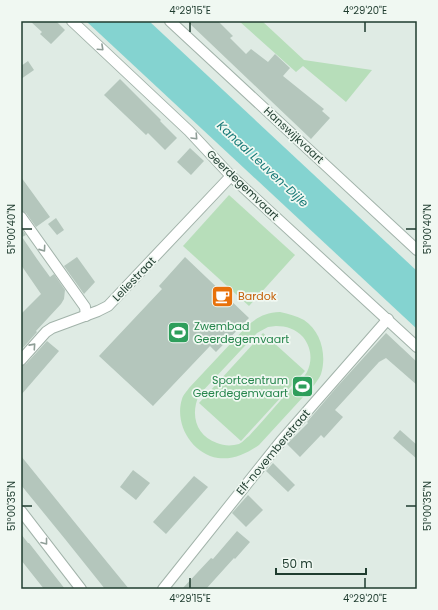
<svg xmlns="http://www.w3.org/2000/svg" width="438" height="610" font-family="Poppins,sans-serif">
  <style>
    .green { fill: #b7deba; fill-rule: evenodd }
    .water { fill: #84d3d0 }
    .building { fill: #b4c6bc }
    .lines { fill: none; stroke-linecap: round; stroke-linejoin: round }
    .minor-casing { stroke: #a2b3aa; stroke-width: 12 }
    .minor { stroke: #fff; stroke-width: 10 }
    .oneway { stroke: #8f9e97 }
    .ticks { fill: none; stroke: #1f3c2f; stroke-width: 1.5 }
    .labels { text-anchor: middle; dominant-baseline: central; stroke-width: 3.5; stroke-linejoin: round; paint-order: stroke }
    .street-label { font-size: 11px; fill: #1f3c2f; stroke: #f0f8f2 }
    .food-label { font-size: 11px; fill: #c56008; stroke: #f0f8f2; text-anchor: start }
    .leisure-label { font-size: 11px; fill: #27864d; stroke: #f0f8f2; text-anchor: start }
    .water-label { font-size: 12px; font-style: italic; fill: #177a77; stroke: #f0f8f2 }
    .neatline { fill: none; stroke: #1f3c2f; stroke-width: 1.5 }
    .ticks-label { font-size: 10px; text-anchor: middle; fill: #1f3c2f }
  </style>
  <rect width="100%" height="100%" fill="#dfebe4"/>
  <g class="green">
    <path d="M239,21H262L304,60L372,70L346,102L303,66L296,72Z"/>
    <path d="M229,195L295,255L249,306L183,246Z"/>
    <path d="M280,312C289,314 296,316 304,320C321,331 327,355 321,374C320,377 317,381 315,384L259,445C247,453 234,460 218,458C192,454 174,424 182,399C183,395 187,391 189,388L247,326C259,316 265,313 280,312ZM276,326C286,326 296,329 303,337C311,347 313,360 307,372C303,379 296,385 290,390C276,405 263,421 249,436C246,438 243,442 239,444C232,446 224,446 217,443C196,436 190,415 199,395L257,333L268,327Z"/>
    <path d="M263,333L305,371L241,441L199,403Z"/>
  </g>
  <path class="water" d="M86,21H149L417,271V329Z"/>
  <g class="building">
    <path d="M30,21H56L65,30L51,44L40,34L42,32Z"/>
    <path d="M187,21H218L233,36L230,38L246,54L251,49L268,62L275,54L290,68L283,76L324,109L322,111L330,118L311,139Z"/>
    <path d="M28,61L34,70L21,79V66Z"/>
    <path d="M120,79L161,120L160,121L177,138L165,150L148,133L146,135L104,95Z"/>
    <path d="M190,148L204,161L191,175L177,162Z"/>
    <path d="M21,177L50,217L36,227L26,213L21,211Z"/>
    <path d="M56,218L64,230L57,235L48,224Z"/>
    <path d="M21,228L26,235L22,237L37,259L50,277L54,274L65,290L64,299L61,304L36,331L37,332L21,350V314L41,294L21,265Z"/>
    <path d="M77,257L95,282L84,294L64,266Z"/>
    <path d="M185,257L249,318L216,352L210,346L153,406L99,356L162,289L159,286Z"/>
    <path d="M386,333L417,362V385L386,358L379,362L335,410L343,417L324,438L321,435L300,457L287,444L308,423L307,422L336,388Z"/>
    <path d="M47,341L59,351L21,395V366L26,364Z"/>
    <path d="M400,430L417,445V459L393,438Z"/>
    <path d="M21,456L89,540L129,589H105L65,539L21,485Z"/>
    <path d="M273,463L295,485L288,492L266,471Z"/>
    <path d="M133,470L150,483L136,500L120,487Z"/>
    <path d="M194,476L208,487L166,534L153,522Z"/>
    <path d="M248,495L263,510L246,527L232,513Z"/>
    <path d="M237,531L250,542L235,559L234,558L206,589H182L211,558L213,559Z"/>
    <path d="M21,534L28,543H29L65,589H44L21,560Z"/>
  </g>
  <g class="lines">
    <defs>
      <g id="minor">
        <path d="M72,21L189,131L231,176L417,347"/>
        <path d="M170,21L417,250"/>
        <path d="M21,217L85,307L86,316"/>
        <path d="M21,360L46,332L52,328L98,311L108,306L231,176"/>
        <path d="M21,511L81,589"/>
        <path d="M163,589L281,441L388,319"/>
      </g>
    </defs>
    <use href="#minor" class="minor-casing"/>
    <use href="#minor" class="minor"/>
  </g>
  <defs><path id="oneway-chevron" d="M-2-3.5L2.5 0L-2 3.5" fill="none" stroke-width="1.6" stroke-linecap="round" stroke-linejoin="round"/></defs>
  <g class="oneway">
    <use href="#oneway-chevron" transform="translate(101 48) rotate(43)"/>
    <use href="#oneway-chevron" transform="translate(195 137) rotate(47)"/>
    <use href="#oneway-chevron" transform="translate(43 249) rotate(55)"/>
    <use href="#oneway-chevron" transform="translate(33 346) rotate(-48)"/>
    <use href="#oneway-chevron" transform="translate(45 542) rotate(52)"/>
  </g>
  <path class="ticks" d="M190,22V32M365,22V32M22,229H32M406,229H416M22,506H32M406,506H416M190,578V588M365,578V588"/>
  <defs>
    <symbol id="cafe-square" viewBox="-11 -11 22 22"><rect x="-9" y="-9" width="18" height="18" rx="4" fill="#e8710a" stroke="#f0f8f2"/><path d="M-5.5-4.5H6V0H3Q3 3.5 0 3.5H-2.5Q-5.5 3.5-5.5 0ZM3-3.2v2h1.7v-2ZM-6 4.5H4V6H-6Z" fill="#fff"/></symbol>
    <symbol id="stadium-square" viewBox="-11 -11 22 22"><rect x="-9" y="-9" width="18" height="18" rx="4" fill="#2e9e5b" stroke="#f0f8f2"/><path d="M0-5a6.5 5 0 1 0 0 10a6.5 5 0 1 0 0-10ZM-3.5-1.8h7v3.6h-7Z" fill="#fff"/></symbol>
  </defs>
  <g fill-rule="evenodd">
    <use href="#cafe-square" x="210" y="284" width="25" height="25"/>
    <use href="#stadium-square" x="166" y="320" width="25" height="25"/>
    <use href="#stadium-square" x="290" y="374" width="25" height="25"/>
  </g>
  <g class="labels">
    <g class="street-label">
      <text transform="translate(294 135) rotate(43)">Hanswijkvaart</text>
      <text transform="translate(243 185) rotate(44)">Geerdegemvaart</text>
      <text transform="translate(134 279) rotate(-46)">Leliestraat</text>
      <text transform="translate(273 452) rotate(-50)">Elf-novemberstraat</text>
    </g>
    <g class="food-label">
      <text x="238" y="296">Bardok</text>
    </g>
    <g class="leisure-label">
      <text x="194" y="326">Zwembad<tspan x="194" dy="13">Geerdegemvaart</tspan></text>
      <text x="288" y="380" text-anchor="end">Sportcentrum<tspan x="288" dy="13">Geerdegemvaart</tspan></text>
    </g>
    <g class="water-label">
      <text transform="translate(263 164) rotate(43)">Kanaal Leuven-Dijle</text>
    </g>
  </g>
  <rect width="438" height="610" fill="none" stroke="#f0f8f2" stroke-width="44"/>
  <path d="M276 568v6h90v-6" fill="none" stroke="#1f3c2f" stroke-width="2"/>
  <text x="282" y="568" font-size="12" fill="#1f3c2f" stroke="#f0f8f2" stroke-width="3" paint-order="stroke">50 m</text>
  <rect x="22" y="22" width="394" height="566" class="neatline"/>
  <g class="ticks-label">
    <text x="190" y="14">4°29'15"E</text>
    <text x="365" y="14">4°29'20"E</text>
    <text transform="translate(11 229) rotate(-90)" y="4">51°00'40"N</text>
    <text transform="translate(427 229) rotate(-90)" y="4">51°00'40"N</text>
    <text transform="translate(11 506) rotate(-90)" y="4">51°00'35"N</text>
    <text transform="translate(427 506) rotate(-90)" y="4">51°00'35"N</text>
    <text x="190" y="602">4°29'15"E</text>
    <text x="365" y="602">4°29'20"E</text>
  </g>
</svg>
